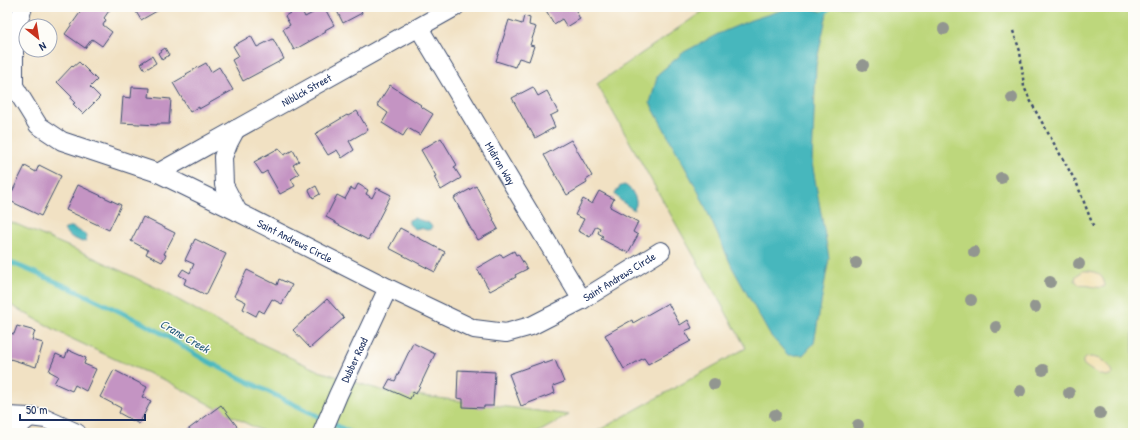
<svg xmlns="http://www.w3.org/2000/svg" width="1140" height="440" font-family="'Patrick Hand',sans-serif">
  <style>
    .green { fill: #bdd77c; stroke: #6c836d }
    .sand { fill: #eeda9e; stroke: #84847e }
    .water { fill: #47b7bd; stroke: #31738e }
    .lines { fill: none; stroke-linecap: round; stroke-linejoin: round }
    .stream { stroke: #47b7bd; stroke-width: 5 }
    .building { fill: #c494c3 }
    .street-casing { stroke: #3b4a6d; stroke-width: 20 }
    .path { stroke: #3b4a6d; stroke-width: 2.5; stroke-dasharray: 3 3; stroke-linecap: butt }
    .street { stroke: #fff; stroke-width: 18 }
    .tree { fill: #929690 }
    .labels { text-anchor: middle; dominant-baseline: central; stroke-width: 3; stroke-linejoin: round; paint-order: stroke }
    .street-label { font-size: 11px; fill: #1b2f5e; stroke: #fdfcf7 }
    .water-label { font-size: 12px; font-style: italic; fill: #2a5f7f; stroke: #fdfcf7 }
  </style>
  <rect width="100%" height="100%" fill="#fdfcf7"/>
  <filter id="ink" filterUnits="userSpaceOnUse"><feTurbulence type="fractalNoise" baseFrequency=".025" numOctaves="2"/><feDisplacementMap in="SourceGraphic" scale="8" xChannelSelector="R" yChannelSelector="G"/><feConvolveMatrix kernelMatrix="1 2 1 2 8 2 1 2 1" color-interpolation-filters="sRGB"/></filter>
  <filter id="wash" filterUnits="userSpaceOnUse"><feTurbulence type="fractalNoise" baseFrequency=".012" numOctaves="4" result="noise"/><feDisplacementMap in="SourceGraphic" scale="16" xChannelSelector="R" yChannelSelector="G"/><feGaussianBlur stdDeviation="0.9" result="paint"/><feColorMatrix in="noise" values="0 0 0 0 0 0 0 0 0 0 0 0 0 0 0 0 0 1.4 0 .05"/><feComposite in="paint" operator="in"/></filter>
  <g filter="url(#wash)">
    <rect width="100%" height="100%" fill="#f1e1c3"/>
    <g class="green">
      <path d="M709,7H1133V433H594L746,348L597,84Z"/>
      <path d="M7,222L16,224L86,254L159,289L230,329L319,371L384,391L569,415L537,433H272L260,430L221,411L167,381L119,361L68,337L7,303Z"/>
    </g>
    <g class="sand">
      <path d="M1083,271C1094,270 1104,274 1105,286L1104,287C1098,288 1095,287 1090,286C1086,285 1082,286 1079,285L1075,280L1076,276Z"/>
      <path d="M1091,357C1101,358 1110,364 1113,373L1111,376C1100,377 1092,371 1084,365L1083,363V360L1085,358Z"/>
    </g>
    <g class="water">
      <path d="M792,7H805L827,13L816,65L812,163L829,258L814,343L803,355H788L770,335L732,267L699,193L650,103L658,74L684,52L718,34L751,20Z"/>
      <path d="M624,185C630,187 637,197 636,204C636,206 634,208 634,210C627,205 619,201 615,194L619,187Z"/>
      <path d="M414,218L429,223L432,227L431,229L427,230C423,229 420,227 416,229H414L409,224V220Z"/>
      <path d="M69,227H72L87,235L86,241L82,242L69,236L64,230Z"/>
    </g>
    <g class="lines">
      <g class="stream">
        <path d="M824,13L830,7"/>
        <path d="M7,261C58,282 109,305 158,331C174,340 189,351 205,360C253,385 303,408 351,433"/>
      </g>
    </g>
    <g id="blocks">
      <g class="building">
        <path d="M84,7H109L111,8L104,18L106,20L103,25L112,32L102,46L92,39L85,48L65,34Z"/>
        <path d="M141,7H164L141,20L135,10Z"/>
        <path d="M300,7L305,17L324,7L334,25L325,30L326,32L294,50L283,29L290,25L285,16Z"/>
        <path d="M335,7H366L361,10L362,13L343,23Z"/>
        <path d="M544,7H583L576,11L580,19L567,27L562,19L554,24Z"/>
        <path d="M524,16L530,18L529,25L536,27L530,45L534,46L529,61L519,58L515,67L496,61L509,20L522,24Z"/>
        <path d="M251,36L257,47L273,39L284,59L243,81L232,60L239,56L233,46Z"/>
        <path d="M165,48L169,55L162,60L158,53Z"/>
        <path d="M152,56L156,63L145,70L141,63Z"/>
        <path d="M79,62L97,80L90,87L100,97L83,114L73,104L75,103L71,99L72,97L57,82L72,66L73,67Z"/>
        <path d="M206,63L211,72L219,67L233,90L199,109V107L190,112L173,83L187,75L186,74Z"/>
        <path d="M390,85L421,105L420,106L433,114L420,135L408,128L403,136L382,123L388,113L377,105Z"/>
        <path d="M132,87L150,88L149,97L171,99L169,124H157V125L121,123L123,97L131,98Z"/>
        <path d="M533,87L538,96L547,91L558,112L550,116L555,127L535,138L530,129H529L512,98Z"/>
        <path d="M357,111L368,130L349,141L354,150L342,158L337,150L328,155L315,134L347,115L348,116Z"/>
        <path d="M441,138L457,165L454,167L461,178L441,190L434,177L436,176L421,150Z"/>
        <path d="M571,140L592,176L586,180L587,183L567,195L544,155Z"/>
        <path d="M279,148L284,155L293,150L299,161L293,165L299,174L291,179L295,186L280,194L267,171L262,174L254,162Z"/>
        <path d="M39,165L61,176L41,216L8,200L25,166L36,172Z"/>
        <path d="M358,184L368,190L366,194L372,198L377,188L391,195L368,240L335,223V222L326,217L337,195L345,199L351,188L355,190Z"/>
        <path d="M78,185L121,205L109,230L66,210Z"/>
        <path d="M316,186L320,194L313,198L309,190Z"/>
        <path d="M476,186L494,219L493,220L498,229L478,240L473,231H472L454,198Z"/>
        <path d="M599,191L614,199L610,207L638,222L633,232L638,235L628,253L601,239L603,236L598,233L600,228L596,226L590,237L578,231L584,219L575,215L583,199L592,204Z"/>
        <path d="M143,217L175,233L164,254L166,255L162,262L146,254L148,250L131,241Z"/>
        <path d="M400,228L445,252L435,272L389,248Z"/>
        <path d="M195,239L226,254L206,295L184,284L186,279L179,275L183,269L190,273L194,264L185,260Z"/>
        <path d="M514,251L516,255L518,254L527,269L515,275L516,277L490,291L477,268L501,254L503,257Z"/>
        <path d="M247,270L277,285L279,279L292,285L282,304L272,299L264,313L259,310L256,316L243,309L246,302L234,296Z"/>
        <path d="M327,299L344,318L310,348L293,330Z"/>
        <path d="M668,303L680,325L688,320L692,328L685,331L691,341L648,364L644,358L624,369L605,335L632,320L633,323Z"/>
        <path d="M17,326L35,331L32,340L43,343L36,367L7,358V341L9,333L14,334Z"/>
        <path d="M413,343L435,354L416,394L413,392L410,399L385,388L390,379L395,381Z"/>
        <path d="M68,350L86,358L84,364L96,369L86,391L75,385L72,391L54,383L58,376L49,371L56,354L65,358Z"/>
        <path d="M555,360L564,382L553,386L555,393L521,406L509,374L543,362L544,364Z"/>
        <path d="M114,370L147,387L142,397L151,401L139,424L119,413L121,408L100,397Z"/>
        <path d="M458,370L495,372L493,406H484V408L463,407V399L457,398Z"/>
        <path d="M221,405L242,433H188L186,431Z"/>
      </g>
    </g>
  </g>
  <g filter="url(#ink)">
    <use href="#blocks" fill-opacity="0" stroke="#3b4a6d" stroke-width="1"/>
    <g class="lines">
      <defs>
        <g id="street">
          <path id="s1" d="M23,7L14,36V86L38,125L62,141L158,173L238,212L388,288L474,329L506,333L531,326L582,300L661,251"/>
          <path id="s2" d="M419,28L582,300"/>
          <path d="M236,129L229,142L223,157L224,185L238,212"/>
          <path id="s3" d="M158,173L455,7"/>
          <path d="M7,416L30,417L46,419L77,433"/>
          <path d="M10,433L30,417"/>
          <path id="s4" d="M322,433L338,395L388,288"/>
        </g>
      </defs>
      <use href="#street" class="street-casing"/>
      <path class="path" d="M1013,31L1020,51L1024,87L1035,110L1077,184L1094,228"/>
      <use href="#street" class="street"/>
    </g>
    <g class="tree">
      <circle cx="944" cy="29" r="6"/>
      <circle cx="863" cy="65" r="6"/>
      <circle cx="1012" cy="98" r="6"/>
      <circle cx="1001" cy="178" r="6"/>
      <circle cx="974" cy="252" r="6"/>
      <circle cx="856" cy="263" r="6"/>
      <circle cx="1079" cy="264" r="6"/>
      <circle cx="1050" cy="282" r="6"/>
      <circle cx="971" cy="300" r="6"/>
      <circle cx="1035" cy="307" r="6"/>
      <circle cx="996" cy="327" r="6"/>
      <circle cx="1043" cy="370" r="6"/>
      <circle cx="714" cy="384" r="6"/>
      <circle cx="1020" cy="391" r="6"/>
      <circle cx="1069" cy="393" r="6"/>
      <circle cx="1100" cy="413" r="6"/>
      <circle cx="775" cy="415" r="6"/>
      <circle cx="858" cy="425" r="6"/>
    </g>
  </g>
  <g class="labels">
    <g class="street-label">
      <text stroke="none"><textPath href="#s3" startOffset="170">Niblick Street</textPath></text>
      <text stroke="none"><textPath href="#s2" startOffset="158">Midiron Way</textPath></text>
      <text stroke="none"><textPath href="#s1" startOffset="409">Saint Andrews Circle</textPath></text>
      <text stroke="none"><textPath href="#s1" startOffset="768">Saint Andrews Circle</textPath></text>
      <text stroke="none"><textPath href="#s4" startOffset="80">Dubber Road</textPath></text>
    </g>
    <g class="water-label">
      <text transform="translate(185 336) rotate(30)">Crane Creek</text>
    </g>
  </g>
  <rect width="1140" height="440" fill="none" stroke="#fdfcf7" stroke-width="24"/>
  <g transform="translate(38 38) rotate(150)"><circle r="19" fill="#fdfcf7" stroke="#a3aaba"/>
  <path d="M0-3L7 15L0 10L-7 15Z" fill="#c8321e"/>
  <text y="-6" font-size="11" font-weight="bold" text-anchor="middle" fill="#1b2f5e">N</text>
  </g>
  <path d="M20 414v6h125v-6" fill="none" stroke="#1b2f5e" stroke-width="2"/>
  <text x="26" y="414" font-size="12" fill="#1b2f5e" stroke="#fdfcf7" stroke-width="3" paint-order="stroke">50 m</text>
</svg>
